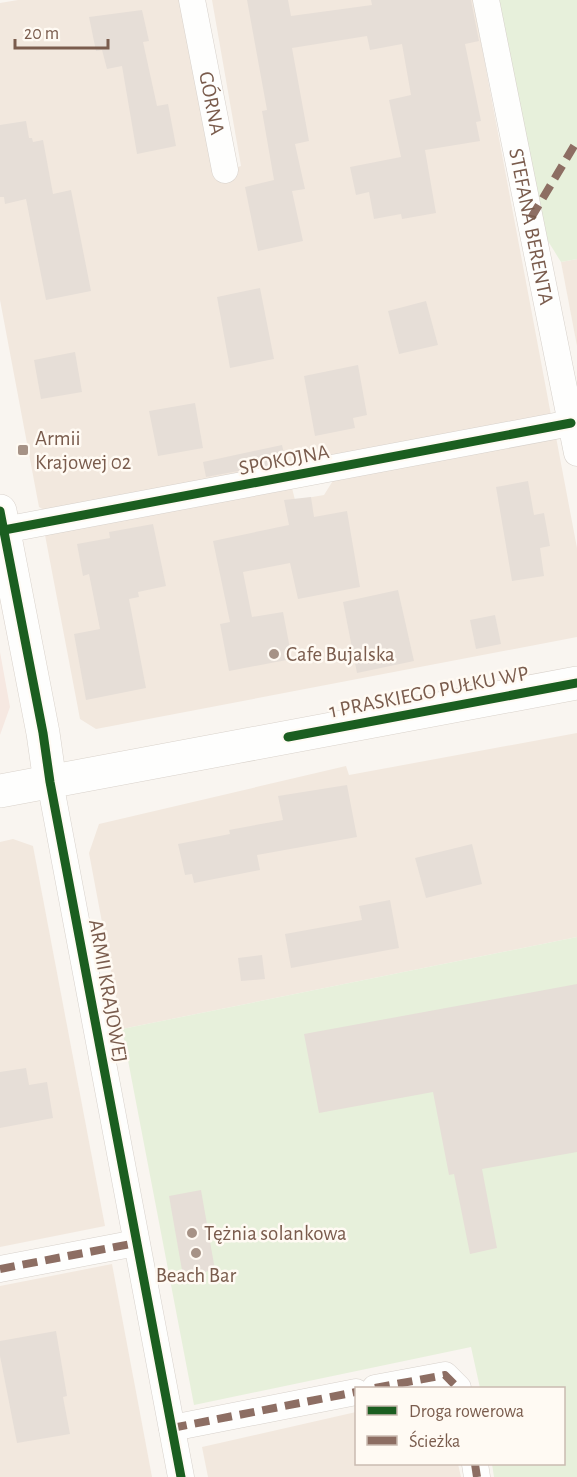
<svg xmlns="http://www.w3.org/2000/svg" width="577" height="1477" font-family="'Alegreya Sans',sans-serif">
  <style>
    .residential { fill: #f2e8de }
    .commercial { fill: #f6e8e1 }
    .green { fill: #e7f0db }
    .building { fill: #e6ded7 }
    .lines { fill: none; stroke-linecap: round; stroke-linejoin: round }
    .street-casing { stroke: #d7d1cb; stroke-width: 27 }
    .secondary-casing { stroke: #d9d2cb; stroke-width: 34 }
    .street { stroke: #fefefd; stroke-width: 26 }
    .secondary { stroke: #fefefd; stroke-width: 33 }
    .quiet { stroke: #8d6e63; stroke-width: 8; stroke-dasharray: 15 8; stroke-linecap: butt }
    .cycleway-casing { stroke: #fffaf3; stroke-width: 13 }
    .cycleway { stroke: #1b5e20; stroke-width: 9 }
    .poi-dot { fill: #a69286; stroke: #fffaf3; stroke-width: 2 }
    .labels { text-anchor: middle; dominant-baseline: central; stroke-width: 5; stroke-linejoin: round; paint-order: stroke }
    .street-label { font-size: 21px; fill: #7a5c4d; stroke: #fffaf3 }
    .poi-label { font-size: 21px; fill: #7a5c4d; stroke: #fffaf3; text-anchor: start }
  </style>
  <rect width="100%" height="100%" fill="#f9f5f0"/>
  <g class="residential">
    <path d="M18,0H184L215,174L241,166L212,0H473L551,415L49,513L39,507L0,300V3Z"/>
    <path d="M577,259V346L561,262Z"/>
    <path d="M556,437L577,548V637L96,729L80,719L45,535L292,488L295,500L324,495L334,479Z"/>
    <path d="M577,733V937L122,1029L89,853L99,824L346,766L349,775Z"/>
    <path d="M13,839L33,846L105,1226L0,1247V842Z"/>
    <path d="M112,1264L152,1477H0V1286Z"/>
    <path d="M356,1412V1464H458L461,1477H208L202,1447Z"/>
  </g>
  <path class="commercial" d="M0,652L10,707L0,735Z"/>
  <g class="green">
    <path d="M494,0H577V259L561,262L543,233Z"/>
    <path d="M577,937V1477H494L492,1464H564V1388H480L471,1347L194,1405L122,1029Z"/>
  </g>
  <g class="building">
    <path d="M247,0H288L291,16L372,5L371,0H471L479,41L465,44L481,121L476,122L480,141L425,150L436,213L402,219L401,214L374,219L369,192L356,195L350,167L401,157L389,100L411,95L402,44L370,50L367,36L292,48L309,141L295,144L305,189L292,191L303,241L258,251L245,187L274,180L262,111L267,110Z"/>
    <path d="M142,10L149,41L143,42L157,106L168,104L176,146L137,154L122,66L107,69L102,50L96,51L89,17Z"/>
    <path d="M26,121L29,138H32L33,142L43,140L53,194L71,190L91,291L46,300L26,199L5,204L4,197H0V125Z"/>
    <path d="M260,288L274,359L230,368L217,297Z"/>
    <path d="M426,301L438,345L399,354L388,311Z"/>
    <path d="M75,352L82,392L41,399L34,360Z"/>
    <path d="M358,365L367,415L353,418L355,428L315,436L304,376Z"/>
    <path d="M195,403L203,448L158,456L149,411Z"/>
    <path d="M282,445L286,462L206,477L203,462Z"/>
    <path d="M528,481L534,515L544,513L550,546L540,548L544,576L512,581L496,487Z"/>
    <path d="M311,497L314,517L347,511L360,587L298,599L290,563L243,572L252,617L283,612L292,659L229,671L220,624L230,622L213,541L289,525L284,500Z"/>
    <path d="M153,524L166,586L138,592L139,597L129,599L146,688L86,700L74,634L100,629L89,574L83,576L77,544L110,538L109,532Z"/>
    <path d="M398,590L414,661L357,673L343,602Z"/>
    <path d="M495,615L501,644L476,649L470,620Z"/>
    <path d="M347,785L357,837L257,855L260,870L194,883L192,874L185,875L178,844L230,834L229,830L283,820L278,796Z"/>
    <path d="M472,844L482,884L426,898L415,858Z"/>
    <path d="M390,900L399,948L291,968L285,934L362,920L359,906Z"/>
    <path d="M262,955L265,979L241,981L238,958Z"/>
    <path d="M577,984V1152L482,1169L497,1248L470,1254L454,1174L449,1175L433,1092L319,1113L304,1034Z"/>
    <path d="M26,1068L29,1085L47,1082L53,1118L0,1128V1072Z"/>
    <path d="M201,1190L215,1270L183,1276L169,1196Z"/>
    <path d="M56,1331L67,1396L63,1397L70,1434L17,1443L0,1356V1341Z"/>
  </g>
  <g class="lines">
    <defs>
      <g id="street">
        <path id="s1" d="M192,0L225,170"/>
        <path id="s2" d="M486,0L577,453"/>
        <path d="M4,530L571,423"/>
        <path d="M50,782L181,1477"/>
        <path d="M0,1269L136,1243"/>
        <path d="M375,1388L445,1375L458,1388"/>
        <path d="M172,1428L356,1392"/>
        <path d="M475,1464L477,1477"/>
      </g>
      <g id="secondary">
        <path d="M0,511L43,733L50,782"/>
        <path d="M0,791L577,683"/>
      </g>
    </defs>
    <use href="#street" class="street-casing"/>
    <use href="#secondary" class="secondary-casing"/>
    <use href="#street" class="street"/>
    <use href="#secondary" class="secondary"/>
    <g class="quiet">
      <path d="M531,218L577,141"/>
      <path d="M0,1269L136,1243"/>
      <path d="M375,1388L445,1375L458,1388"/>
      <path d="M172,1428L356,1392"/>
      <path d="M475,1464L477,1477"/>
    </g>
    <defs>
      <g id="cycleway">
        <path d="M0,511L43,733L50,782L181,1477"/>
        <path d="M4,530L571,423"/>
        <path d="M288,737L577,683"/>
      </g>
    </defs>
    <use href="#cycleway" class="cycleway-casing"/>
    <use href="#cycleway" class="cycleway"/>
  </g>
  <g class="poi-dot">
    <rect x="17" y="444" width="12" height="12" rx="3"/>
    <circle cx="274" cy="654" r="6"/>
    <circle cx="192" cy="1233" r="6"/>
    <circle cx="196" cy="1253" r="6"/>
  </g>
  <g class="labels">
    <g class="street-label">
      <text stroke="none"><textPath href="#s1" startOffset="105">GÓRNA</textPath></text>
      <text stroke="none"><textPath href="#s2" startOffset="231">STEFANA BERENTA</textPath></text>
      <text transform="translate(284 460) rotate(-11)">SPOKOJNA</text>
      <text transform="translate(429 692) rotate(-11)">1 PRASKIEGO PUŁKU WP</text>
      <text transform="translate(108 991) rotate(80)">ARMII KRAJOWEJ</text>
    </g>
    <g class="poi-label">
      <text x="35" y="438">Armii<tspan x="35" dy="24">Krajowej 02</tspan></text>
      <text x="286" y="654">Cafe Bujalska</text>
      <text x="204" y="1233">Tężnia solankowa</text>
      <text x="196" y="1275" text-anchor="middle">Beach Bar</text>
    </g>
  </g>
  <rect x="355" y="1387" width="210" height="78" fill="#fffaf3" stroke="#cabbb1" stroke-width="1.5"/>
  <rect x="367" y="1406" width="30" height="9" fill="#1b5e20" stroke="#cabbb1" stroke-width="1.5"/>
  <text x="409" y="1417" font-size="18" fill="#7a5c4d">Droga rowerowa</text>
  <rect x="367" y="1436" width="30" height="9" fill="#8d6e63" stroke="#cabbb1" stroke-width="1.5"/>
  <text x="409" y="1447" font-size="18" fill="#7a5c4d">Ścieżka</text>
  <path d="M15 39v9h93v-9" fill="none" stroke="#7a5c4d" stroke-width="3"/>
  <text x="24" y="39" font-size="18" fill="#7a5c4d" stroke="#fffaf3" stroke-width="4.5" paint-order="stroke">20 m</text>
</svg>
